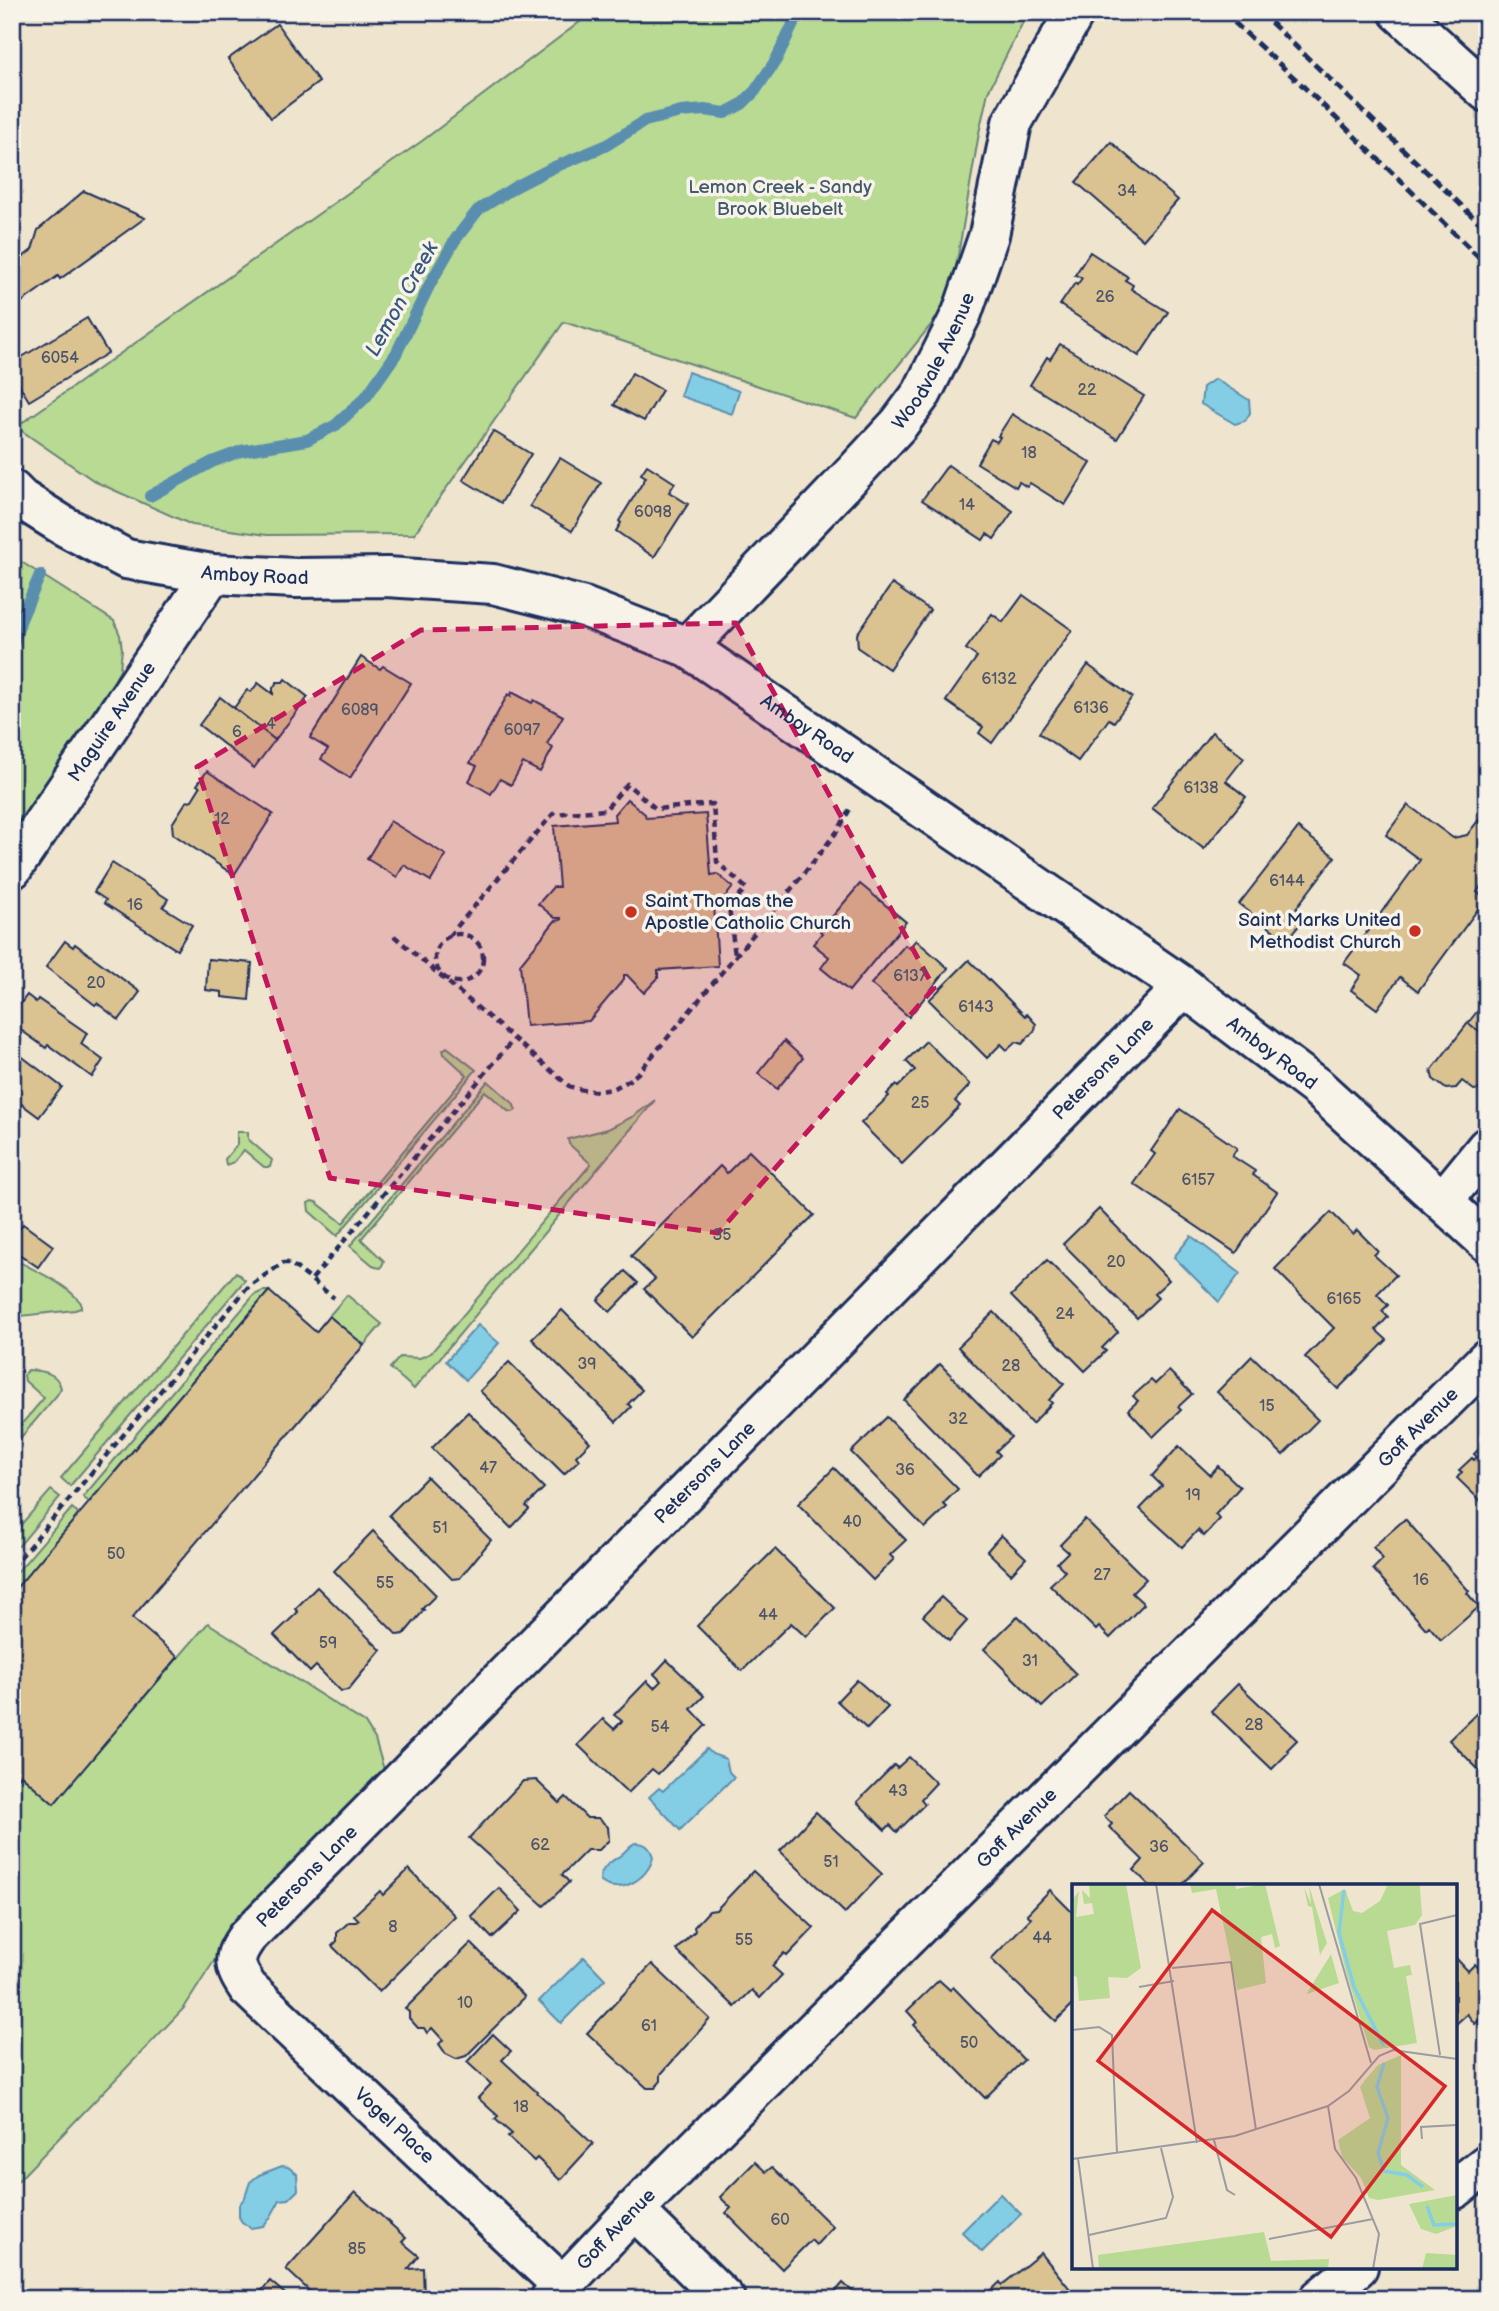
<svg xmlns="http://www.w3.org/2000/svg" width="1499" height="2311" font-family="'Balsamiq Sans',sans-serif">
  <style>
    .green { fill: #b8da93; stroke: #6a8478; stroke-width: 2 }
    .water { fill: #84cee5; stroke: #5a8eaf; stroke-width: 2 }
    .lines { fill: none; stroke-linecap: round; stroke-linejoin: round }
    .stream { stroke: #5a8eaf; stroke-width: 12 }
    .building { fill: #dbc291; stroke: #1b2f5e; stroke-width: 2 }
    .street-casing { stroke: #1b2f5e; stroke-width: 44 }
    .secondary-casing { stroke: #1b2f5e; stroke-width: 44 }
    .path { stroke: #1b2f5e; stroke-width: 4.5; stroke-dasharray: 7 5; stroke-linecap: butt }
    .street { stroke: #f7f3e8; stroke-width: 38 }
    .secondary { stroke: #f7f3e8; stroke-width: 38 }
    .rail { stroke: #1b2f5e; stroke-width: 5; stroke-dasharray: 10 5; stroke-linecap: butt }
    .marked { fill: #c2185b; fill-opacity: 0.2; stroke: #c2185b; stroke-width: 5; stroke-dasharray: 14 9; stroke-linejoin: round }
    .poi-dot { fill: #c8321e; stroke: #f7f3e8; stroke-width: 2.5 }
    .labels { text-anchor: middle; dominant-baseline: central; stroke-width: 7; stroke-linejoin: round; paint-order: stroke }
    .number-label { font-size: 16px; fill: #4b546b }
    .park-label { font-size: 19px; fill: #425a6b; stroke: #f7f3e8 }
    .street-label { font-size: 19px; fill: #1b2f5e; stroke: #f7f3e8 }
    .poi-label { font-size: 19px; fill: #1b2f5e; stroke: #f7f3e8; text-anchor: start }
    .water-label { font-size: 21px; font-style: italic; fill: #355780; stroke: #f7f3e8 }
    .inset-river { fill: none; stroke: #84cee5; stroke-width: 3.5 }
    .inset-road { fill: none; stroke: #9a9ca1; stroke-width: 2 }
    .view { fill: #d62828; fill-opacity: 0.15; stroke: #d62828; stroke-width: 3.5 }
    .inset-edge { fill: none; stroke: #1b2f5e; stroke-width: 3.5 }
  </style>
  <rect width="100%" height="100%" fill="#efe4ce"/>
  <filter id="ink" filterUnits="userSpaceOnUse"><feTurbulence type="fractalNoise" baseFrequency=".0143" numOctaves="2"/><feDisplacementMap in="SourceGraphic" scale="14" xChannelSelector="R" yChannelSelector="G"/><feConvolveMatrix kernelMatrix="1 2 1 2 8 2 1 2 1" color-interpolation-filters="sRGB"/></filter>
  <g filter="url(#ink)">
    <g class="green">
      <path d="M593,12H1028L988,92L979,133L955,273L943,310L856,418L564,322L414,534L267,535L192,525L96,482L16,427L422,141Z"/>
      <path d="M12,556L114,621L120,635L122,649L120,669L110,691L98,712L12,832Z"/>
      <path d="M447,1047L476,1070L337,1236L309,1211L308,1203L312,1201L316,1202L343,1223L467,1075L444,1054L443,1050Z"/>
      <path d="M488,1081L513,1103L516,1110L513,1112L508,1111L485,1091L361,1239L384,1261L381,1268L375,1267L350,1246Z"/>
      <path d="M655,1100L414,1389L390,1368L400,1357L420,1358L431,1353L591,1164L569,1144L568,1139L608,1129L634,1116Z"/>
      <path d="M237,1132H248V1139L272,1160L270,1167H264L244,1150L234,1162L226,1165L225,1159L237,1145Z"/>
      <path d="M12,1258C35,1271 65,1282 81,1303V1308L75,1310L12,1317Z"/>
      <path d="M236,1272L245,1280L70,1486L61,1478Z"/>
      <path d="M263,1291H269L89,1502L83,1497L254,1295Z"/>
      <path d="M347,1295L382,1324L364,1345L329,1316Z"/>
      <path d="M28,1370C43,1371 57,1372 61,1388L57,1395L12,1448V1435L44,1398L25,1381L24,1375Z"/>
      <path d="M51,1490L60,1497L19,1546L12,1545V1535Z"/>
      <path d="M72,1508L79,1514L12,1593V1578Z"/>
      <path d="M208,1623L365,1723L375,1739L385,1773L230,1936L184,2008L12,2187V1785L21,1775L53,1803Z"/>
    </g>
    <g class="water">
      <path d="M688,372L739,391L732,414L680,396Z"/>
      <path d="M1215,379L1249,400L1250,413L1245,421L1235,424L1201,404L1203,387Z"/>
      <path d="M1191,1236L1240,1273L1219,1302L1174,1257Z"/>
      <path d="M478,1325L499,1343L466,1380L446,1361Z"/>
      <path d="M707,1749L712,1754L726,1759L729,1772L734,1777L680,1830L649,1797L659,1788L663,1791Z"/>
      <path d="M635,1843C646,1843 650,1847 653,1857C649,1879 617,1897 600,1881C600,1867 611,1862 621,1855C626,1851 629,1846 635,1843Z"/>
      <path d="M584,1957L605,1979L561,2023L539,2001Z"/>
      <path d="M282,2166L288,2167L297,2174L298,2190L289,2199L280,2200L270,2218L263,2226L251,2228L242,2222L239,2217V2205L245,2197L250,2182L259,2175Z"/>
      <path d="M1000,2194L1021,2214L982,2252L962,2232Z"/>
    </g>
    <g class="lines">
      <g class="stream">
        <path d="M150,496L212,462L241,451L307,440L336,425L366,397L396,354L430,284L455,240L478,210L515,187L552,168L605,146L645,121L681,112L705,110L725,113L742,104L755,91L776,60L799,12"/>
        <path d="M12,648L21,619L40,575"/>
        <path d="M12,682V694"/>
      </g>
    </g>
    <g class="building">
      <path d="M277,24L319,82L271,118L228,59Z"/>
      <path d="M1111,142L1178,200L1143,240L1076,182Z"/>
      <path d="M84,191L145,218L60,279L58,276L12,309V265L32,250L38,230Z"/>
      <path d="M1090,252L1128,277L1125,280L1133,285L1131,289L1168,312L1139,356L1060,305L1075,283L1077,285L1082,278L1075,275Z"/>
      <path d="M87,318L108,353L29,401L12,373V363Z"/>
      <path d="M1060,344L1144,396L1117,439L1030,385L1047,357L1050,359Z"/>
      <path d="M632,373L662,390L644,421L614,405Z"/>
      <path d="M1012,414L1091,463L1065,505L1030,483L1027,487L1019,482L1016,487L977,463L991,439L997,442L1000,437L998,436Z"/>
      <path d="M493,431L531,454L501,503L463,480Z"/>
      <path d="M560,458L601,483L572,531L530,506Z"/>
      <path d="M647,465L675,483L669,492L688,504L654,557L616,531L621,523L619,521L646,477L641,474Z"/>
      <path d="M948,465L1013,511L994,539L987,534L983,540L922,500Z"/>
      <path d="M892,584L930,610L889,669L858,648L857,634Z"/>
      <path d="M1023,595L1072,630L992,743L979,733L983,727L946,701L977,657L966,649L992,614L1003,622Z"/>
      <path d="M361,657L380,669L383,666L411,683L350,778L321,759L328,749L310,738Z"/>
      <path d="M1088,665L1132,697L1114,722L1109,719L1078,761L1039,733Z"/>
      <path d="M285,679L308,697L275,740L234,708L247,690L251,692L258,683L273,694V688L277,682H283Z"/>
      <path d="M512,692L532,703L534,700L563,716L547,744L553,748L540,772L523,763L511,785L500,779L491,794L469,781L477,766L470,763L508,694L511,696Z"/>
      <path d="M220,697L275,740L254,768L199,725Z"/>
      <path d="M1212,732L1244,758L1226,781L1246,797L1204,849L1152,808Z"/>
      <path d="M207,771L273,814L234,875L173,834L172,824L186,802L192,800L200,787L197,785Z"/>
      <path d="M627,799L645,814L646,818L706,814L711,875L717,874L733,887L719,905H714L718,966L658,970V978L644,993L627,975H624V979L589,1021L526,1026L520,964L555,921L561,920V918H555L538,904L553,887H559L554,826L615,821L614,814Z"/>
      <path d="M1408,805L1453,838L1467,835L1487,809V878L1477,892L1486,898L1418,991L1400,977L1377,1009L1351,990L1361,975L1344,963L1420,860L1386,835Z"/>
      <path d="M390,821L446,855L431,881L404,865L397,877L367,859Z"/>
      <path d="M1298,828L1335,857L1296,908L1306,916L1287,941L1239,904Z"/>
      <path d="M112,863L168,899L163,907L192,925L177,950L104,903L106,900L94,892Z"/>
      <path d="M860,884L906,922L849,991L821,968L829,957L813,944L822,933L820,931Z"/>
      <path d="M916,940L948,968L909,1017L871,984L905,945L909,948Z"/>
      <path d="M65,941L73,947L75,944L140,992L119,1020L97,1003L95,1005L46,967Z"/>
      <path d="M208,959L252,963L249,1000L222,997V992L206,990Z"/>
      <path d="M969,960L1025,1016L1027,1014L1036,1024L1035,1030L1022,1044L1016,1042L1007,1050L1001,1044L987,1058L929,1000Z"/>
      <path d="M27,995L36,1002L38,999L87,1033L81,1044L103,1060L92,1077L48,1045L46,1048L18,1028L20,1025L12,1019V1015Z"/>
      <path d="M1487,999V1038L1468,1023Z"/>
      <path d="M1468,1023L1487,1038V1088L1474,1090L1462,1081L1456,1088L1446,1089L1433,1079L1431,1071Z"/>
      <path d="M784,1041L803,1058L777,1089L758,1073Z"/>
      <path d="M926,1041L970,1085L955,1101L960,1106L902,1164L861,1123L889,1096L887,1094L896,1085L898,1087L915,1070L906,1061Z"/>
      <path d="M12,1049L62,1087L39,1117L12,1097Z"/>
      <path d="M1180,1109L1237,1148L1232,1156L1255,1171L1253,1175L1277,1192L1236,1253L1134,1184L1155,1154L1151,1151Z"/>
      <path d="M749,1151L814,1215L692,1337L644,1289L655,1279L631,1256L720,1166L727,1173Z"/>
      <path d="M1099,1209L1169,1280L1154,1294L1158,1298L1137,1318L1063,1244Z"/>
      <path d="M1331,1212L1353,1234L1357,1230L1378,1251L1374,1255L1396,1275L1377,1294L1388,1305L1382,1311L1388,1317L1376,1330L1387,1340L1338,1389L1305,1357L1334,1328L1275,1269Z"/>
      <path d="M23,1224L53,1246L38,1267L12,1249V1239Z"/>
      <path d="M1047,1260L1118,1332L1102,1348L1106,1351L1085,1371L1011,1296Z"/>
      <path d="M625,1271L638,1283L610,1312L598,1300Z"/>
      <path d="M269,1291L316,1332L329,1316L364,1345L132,1618L178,1657L54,1804L21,1775L12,1785V1593Z"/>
      <path d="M562,1310L642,1390L628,1404L631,1407L616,1422L532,1339Z"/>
      <path d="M994,1312L1064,1384L1049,1400L1052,1403L1032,1424L958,1347Z"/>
      <path d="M1252,1356L1318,1420L1283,1455L1217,1392Z"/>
      <path d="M509,1362L590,1442L576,1456L579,1460L564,1474L480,1391Z"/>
      <path d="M940,1364L1011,1437L996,1451L1000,1455L978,1476L904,1400Z"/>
      <path d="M1169,1371L1192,1394L1178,1407L1181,1410L1153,1437L1128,1410L1138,1401L1133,1396L1151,1380L1155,1384Z"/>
      <path d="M468,1412L544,1488L526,1506L529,1509L511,1528L432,1448Z"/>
      <path d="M887,1417L958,1489L943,1504L947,1507L925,1528L851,1452Z"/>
      <path d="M1487,1441V1511L1484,1508L1486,1506L1457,1478L1462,1472L1459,1470L1472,1458L1474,1460L1477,1457L1474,1454Z"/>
      <path d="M1179,1446L1210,1475L1218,1466L1240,1487L1215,1515L1220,1519L1204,1536L1198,1530L1182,1547L1140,1509L1162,1486L1152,1476Z"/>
      <path d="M834,1468L906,1540L890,1555L894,1559L873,1580L798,1504Z"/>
      <path d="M427,1477L491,1540L460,1578L452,1579L389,1515Z"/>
      <path d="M1085,1519L1146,1579L1132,1593L1144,1604L1110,1638L1099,1627L1096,1630L1050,1585L1065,1571L1057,1563L1068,1552L1060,1545Z"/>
      <path d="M1405,1519L1469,1591L1467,1593L1479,1607L1441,1640L1429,1626L1426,1629L1373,1569L1383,1559L1373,1547Z"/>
      <path d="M373,1531L436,1595L422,1609L424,1610L404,1634L397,1635L334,1571Z"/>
      <path d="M1001,1535L1026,1558L1011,1574L987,1551Z"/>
      <path d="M775,1549L835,1608L806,1637L791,1623L742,1671L697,1626Z"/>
      <path d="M317,1587L381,1650L348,1690L341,1691L316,1666L310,1672L274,1635L298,1612L295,1609Z"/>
      <path d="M941,1597L967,1621L949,1641L923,1616Z"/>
      <path d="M1018,1616L1076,1674L1042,1707L984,1649Z"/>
      <path d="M667,1660L704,1696L691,1709L706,1725L658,1774L652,1769L628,1793L578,1745L603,1719L614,1729L622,1721L614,1715L647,1681L654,1688L661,1681L654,1674Z"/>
      <path d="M857,1680L888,1707L867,1729L837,1701Z"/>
      <path d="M1238,1684L1297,1740L1287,1750L1289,1752L1272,1769L1211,1711Z"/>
      <path d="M1478,1712L1487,1721V1778L1449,1740Z"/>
      <path d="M909,1757L936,1783L921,1799L925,1804L897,1832L890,1825L885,1830L857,1802L894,1765L897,1768Z"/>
      <path d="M536,1780L560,1803L566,1797L587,1818H598L608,1827L609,1840L599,1850H587L562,1875L569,1882L544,1906L469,1838L523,1781Z"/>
      <path d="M1129,1790L1204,1862L1181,1886H1150L1134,1870L1143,1860L1109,1827L1112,1824L1104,1816Z"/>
      <path d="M816,1812L882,1874L845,1913L780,1851Z"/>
      <path d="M409,1869L455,1916L379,1992L332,1946L337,1941V1933L349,1922H356L359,1920L354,1915L380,1891L383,1895Z"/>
      <path d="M753,1871L814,1928L787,1956L784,1953L772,1966L782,1975L760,1998L752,1990L735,2007L676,1950L695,1931L694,1927L709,1911L716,1910Z"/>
      <path d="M499,1888L521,1911L492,1938L471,1916Z"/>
      <path d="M1050,1890L1074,1914V2003L1056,2021L991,1959L1031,1918L1027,1914Z"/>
      <path d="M471,1943L525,1997L466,2056L456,2059L446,2054L439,2044L443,2040L432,2028L427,2033L424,2028H418L409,2018V2012L405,2009Z"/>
      <path d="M1455,1957L1468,1971L1475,1964L1487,1977V2013L1475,2024L1467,2014L1455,2025Z"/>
      <path d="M652,1964L710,2019L661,2074V2081L655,2088H647L587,2033Z"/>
      <path d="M939,1980L950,1990L953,1987L1024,2060L985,2098L914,2025L917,2022L907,2011Z"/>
      <path d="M493,2034L511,2051L502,2060L593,2144L560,2180L537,2158L534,2161L508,2137L512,2134L495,2119L498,2116L478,2098L491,2084L467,2062Z"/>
      <path d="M755,2162L766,2172L772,2167L833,2227L816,2245L811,2240L782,2269L726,2213L731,2208L720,2197Z"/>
      <path d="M355,2192L406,2238L402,2242L419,2256L408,2269L423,2268L424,2297L318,2299L286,2269Z"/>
      <path d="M1041,2253L1078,2299H982L1000,2282L1002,2285Z"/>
      <path d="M270,2281L291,2299H246L256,2297Z"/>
      <path d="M843,2283L861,2299H829Z"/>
    </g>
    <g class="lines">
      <defs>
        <g id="street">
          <path d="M1399,12L1487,92"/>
          <path id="s1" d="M687,647L848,479L899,424L922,393L962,313L989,235L1012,123L1075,12"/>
          <path d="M1443,1201L1487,1147"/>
          <path d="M1455,2189L1487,2164"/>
          <path d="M634,2210L725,2299"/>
          <path id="s2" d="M562,2285L248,1988C233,1966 232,1958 247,1937L1184,987"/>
          <path id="s3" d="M550,2299L634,2210L1487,1359"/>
          <path d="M1319,2299L1358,2267"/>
        </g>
        <g id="secondary">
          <path id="s4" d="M12,490L21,499L64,526L126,559L212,574L296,578L387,577L493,584L584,607L687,647L1184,987L1318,1088L1487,1242"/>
          <path id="s5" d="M12,869L212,574"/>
        </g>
      </defs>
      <use href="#street" class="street-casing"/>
      <use href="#secondary" class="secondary-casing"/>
      <g class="path">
        <circle cx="459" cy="958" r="24"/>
        <path d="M394,936L569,1086C595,1096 619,1091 639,1072L802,876L839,829L851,807"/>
        <path d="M449,936L553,814L605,810L627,784L656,809L713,804L717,862L746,888L729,907L735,956"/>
        <path d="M312,1279L514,1039"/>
        <path d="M12,1567L249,1286L283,1263H290L334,1298"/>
      </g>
      <use href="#street" class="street"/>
      <use href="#secondary" class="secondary"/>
      <g class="rail">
        <path d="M1223,12L1302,85L1487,265"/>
        <path d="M1260,12L1487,230"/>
      </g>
    </g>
  </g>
  <path class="marked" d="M736,623L934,988L718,1233L330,1178L197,767L421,630Z"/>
  <g class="poi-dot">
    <circle cx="631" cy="912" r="7"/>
    <circle cx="1415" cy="931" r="7"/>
  </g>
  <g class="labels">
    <g class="number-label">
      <text x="1127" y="191">34</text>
      <text x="1105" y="297">26</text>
      <text x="60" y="358">6054</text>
      <text x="1087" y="390">22</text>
      <text x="1029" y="453">18</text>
      <text x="967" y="505">14</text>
      <text x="653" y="512">6098</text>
      <text x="999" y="679">6132</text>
      <text x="1091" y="708">6136</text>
      <text x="360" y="710">6089</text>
      <text x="271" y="724">4</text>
      <text x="522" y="730">6097</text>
      <text x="237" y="732">6</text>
      <text x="1201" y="788">6138</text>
      <text x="222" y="819">12</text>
      <text x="1287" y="881">6144</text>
      <text x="135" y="905">16</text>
      <text x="910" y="976">6137</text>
      <text x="96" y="983">20</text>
      <text x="976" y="1007">6143</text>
      <text x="920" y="1103">25</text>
      <text x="1198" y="1180">6157</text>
      <text x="722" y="1235">35</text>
      <text x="1116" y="1262">20</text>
      <text x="1344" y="1299">6165</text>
      <text x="1065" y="1314">24</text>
      <text x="587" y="1364">39</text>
      <text x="1011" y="1366">28</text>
      <text x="1267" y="1406">15</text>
      <text x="958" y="1419">32</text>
      <text x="488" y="1468">47</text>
      <text x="905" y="1470">36</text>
      <text x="1193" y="1495">19</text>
      <text x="852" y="1522">40</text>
      <text x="440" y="1528">51</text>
      <text x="116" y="1554">50</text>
      <text x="1102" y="1575">27</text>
      <text x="1421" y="1580">16</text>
      <text x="385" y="1583">55</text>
      <text x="768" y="1615">44</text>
      <text x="328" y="1643">59</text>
      <text x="1030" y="1661">31</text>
      <text x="1254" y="1725">28</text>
      <text x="660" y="1727">54</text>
      <text x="898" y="1791">43</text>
      <text x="540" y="1845">62</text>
      <text x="1159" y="1847">36</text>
      <text x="831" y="1862">51</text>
      <text x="393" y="1927">8</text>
      <text x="1042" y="1938">44</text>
      <text x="744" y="1940">55</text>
      <text x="465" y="2003">10</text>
      <text x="649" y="2026">61</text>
      <text x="969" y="2043">50</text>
      <text x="521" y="2107">18</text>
      <text x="780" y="2220">60</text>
      <text x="357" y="2249">85</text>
    </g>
    <g class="park-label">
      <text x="780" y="187">Lemon Creek - Sandy<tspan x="780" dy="22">Brook Bluebelt</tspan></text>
    </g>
    <g class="street-label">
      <text stroke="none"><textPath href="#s1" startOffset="380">Woodvale Avenue</textPath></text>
      <text stroke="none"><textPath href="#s4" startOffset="264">Amboy Road</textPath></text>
      <text stroke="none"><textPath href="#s5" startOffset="178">Maguire Avenue</textPath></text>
      <text stroke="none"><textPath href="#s4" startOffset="852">Amboy Road</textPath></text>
      <text stroke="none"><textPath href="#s4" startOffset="1419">Amboy Road</textPath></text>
      <text stroke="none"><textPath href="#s2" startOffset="1708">Petersons Lane</textPath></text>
      <text stroke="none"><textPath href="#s3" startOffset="1230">Goff Avenue</textPath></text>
      <text stroke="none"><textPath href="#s2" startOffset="1141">Petersons Lane</textPath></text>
      <text stroke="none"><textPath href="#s3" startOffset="663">Goff Avenue</textPath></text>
      <text stroke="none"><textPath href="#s2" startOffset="574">Petersons Lane</textPath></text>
      <text transform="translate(394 2126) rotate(43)">Vogel Place</text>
      <text stroke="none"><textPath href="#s3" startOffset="96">Goff Avenue</textPath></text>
    </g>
    <g class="poi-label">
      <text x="645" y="901">Saint Thomas the<tspan x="645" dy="22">Apostle Catholic Church</tspan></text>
      <text x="1401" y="920" text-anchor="end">Saint Marks United<tspan x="1401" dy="22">Methodist Church</tspan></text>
    </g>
    <g class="water-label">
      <text transform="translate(402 299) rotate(-61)">Lemon Creek</text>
    </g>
  </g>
  <g transform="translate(1072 1884)">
    <rect width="385" height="385" fill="#efe4ce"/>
    <path d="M17,0H54L69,84L55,94L36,93L38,114L7,117L5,93L0,91V16L7,7L4,33L22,30L20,19L12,20L11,14L10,6L18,14ZM118,0H163L164,5L193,0L208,62L203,64L200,50L189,53L194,99L165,106L144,5L120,9ZM316,0H348V5L350,31L343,41L315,47L322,84L338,81L340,91L334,92L345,159L302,166L297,163L274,88L256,14L273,5L281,27L290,29L308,17ZM237,2L255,59L248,71L240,23L236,22L232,3L239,20ZM259,70L267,99L235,110V109ZM329,171V281L363,306L306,316L297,314L289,294L270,273L266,256L298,234L288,203L293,196L306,181ZM385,311V342L364,350L349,345L337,320ZM192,348L199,377L257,375L256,385H27L26,371ZM354,369L385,371V385H350Z" fill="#b8da93"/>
    <path class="inset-river" d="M272,6L267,49L282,103L312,162M312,179L305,203L316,234L306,269L312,287L335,291L351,303M355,322L362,341L385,340"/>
    <path class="inset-road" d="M84,0L125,259M247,0L299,179M100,84L159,78L184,246M67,103L102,97M0,146L27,143L40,151L45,269M368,171L348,40L385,31M256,222L263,265L284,294L307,350L301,385M350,255L349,243L385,241M142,256L155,306L163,311M6,274L21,385M0,275L163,252L256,222L277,207L307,172L321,166L385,175M17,351L94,334L101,313L89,264M197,355L301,335"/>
    <path class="view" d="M140,26L373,202L259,353L26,177Z"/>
    <rect width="385" height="385" class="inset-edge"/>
  </g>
  <rect width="1499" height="2311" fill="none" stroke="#f7f3e8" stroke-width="42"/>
  <rect x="21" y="21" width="1457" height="2269" fill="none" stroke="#1b2f5e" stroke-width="2.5" filter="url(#ink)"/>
</svg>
